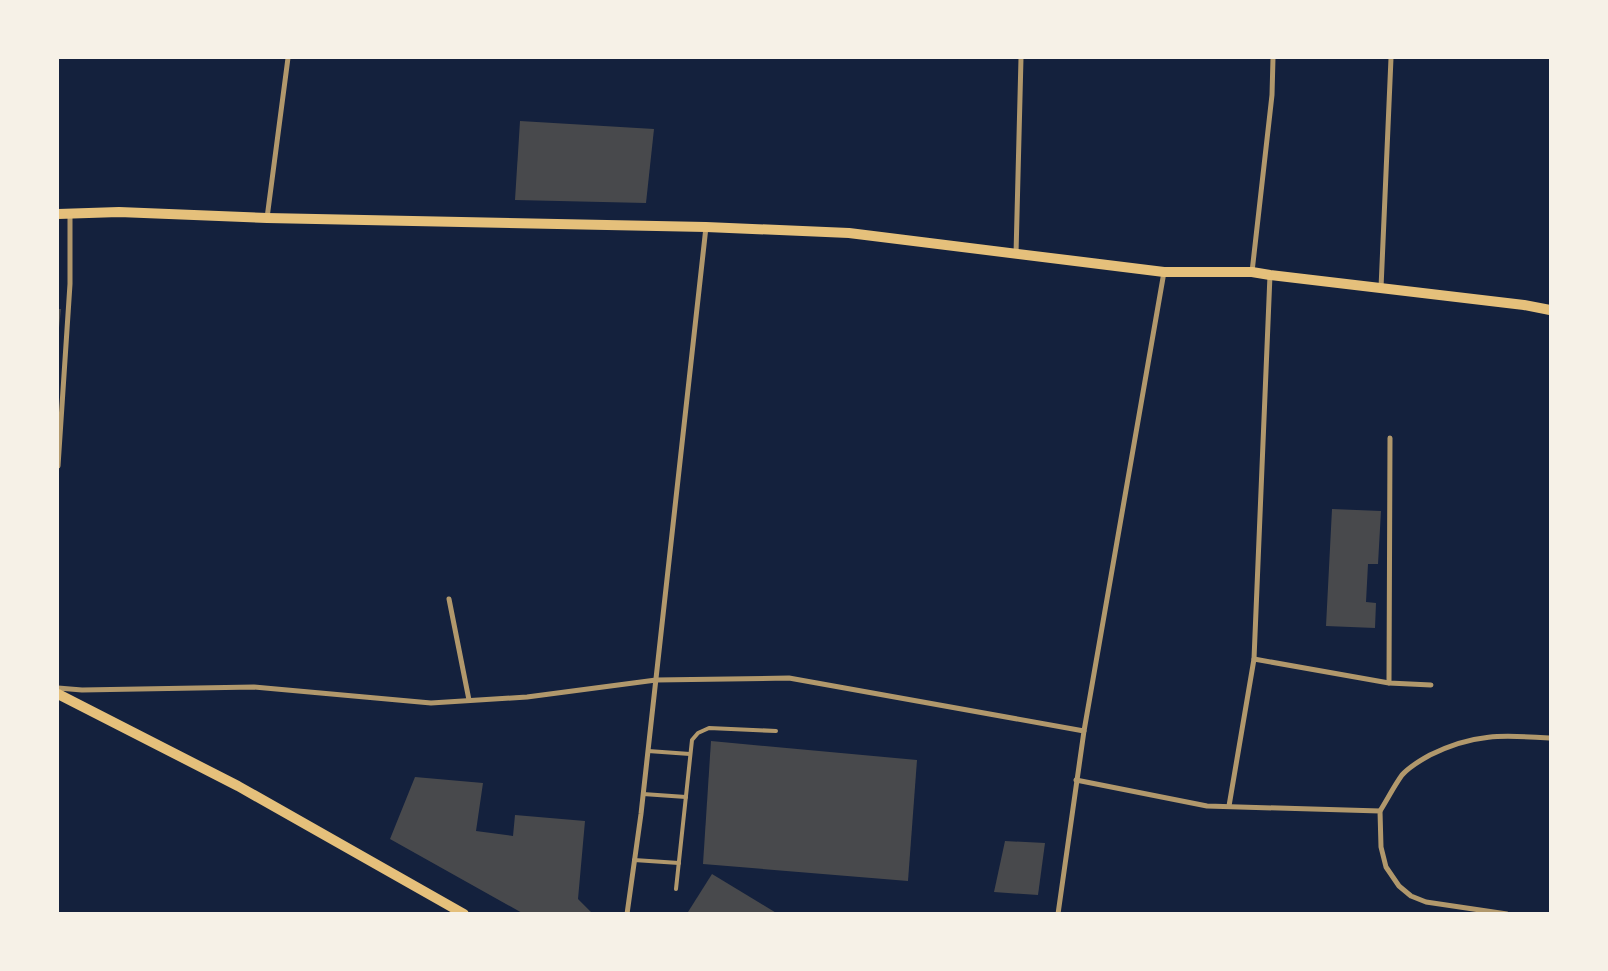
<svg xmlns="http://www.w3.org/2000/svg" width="1608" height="971" font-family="'Noto Sans',sans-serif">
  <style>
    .building { fill: #48494c }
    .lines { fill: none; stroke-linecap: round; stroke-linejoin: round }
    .service { stroke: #b1986c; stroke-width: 4 }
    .minor { stroke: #b1986c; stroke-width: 5 }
    .secondary { stroke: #e5c07b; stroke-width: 10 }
  </style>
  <rect width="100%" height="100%" fill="#14213d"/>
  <g class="building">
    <path d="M520,121L654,129L646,203L515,200Z"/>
    <path d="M58,309H61L59,328H58Z"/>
    <path d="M1332,509L1381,511L1378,564H1368L1366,602L1376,603L1375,628L1326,626Z"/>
    <path d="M711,741L917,760L908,881L703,864Z"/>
    <path d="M415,777L483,783L476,831L513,836L515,815L585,821L578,899L593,914H524L390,839Z"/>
    <path d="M1005,841L1045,843L1038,895L994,892Z"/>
    <path d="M712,874L778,914H689L688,912Z"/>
  </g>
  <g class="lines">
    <g class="service">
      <path d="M648,751L690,754"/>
      <path d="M643,794L686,797"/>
      <path d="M634,860L679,863"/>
      <path d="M676,889L692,740L698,733L709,728L776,731"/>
    </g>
    <g class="minor">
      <path d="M267,218L288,58"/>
      <path d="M1016,254L1021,58"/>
      <path d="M1252,272L1272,95L1273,58"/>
      <path d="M1381,288L1391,58"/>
      <path d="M58,466L70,284V214"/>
      <path d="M449,599L469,700"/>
      <path d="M1254,659L1389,683L1431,685"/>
      <path d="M1389,683L1390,438"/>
      <path d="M58,688L82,690L254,687L431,703L527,697L656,680L789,678L1084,731"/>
      <path d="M1076,780L1207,806L1380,811L1381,847L1386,867L1399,886L1411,896L1426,902L1507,914"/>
      <path d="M1229,806L1254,659L1270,275"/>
      <path d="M1380,811C1387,800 1394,786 1402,775C1409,767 1421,760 1430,755C1474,733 1503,735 1550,738"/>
      <path d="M627,914L641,814L706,227"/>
      <path d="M1058,914L1084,731L1164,272"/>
    </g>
    <g class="secondary">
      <path d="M58,214L119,212L267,218L706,227L849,233L1164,272H1252L1270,275L1524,305L1550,310"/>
      <path d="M58,694L238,786L464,914"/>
    </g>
  </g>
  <rect width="1608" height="971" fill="none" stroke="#f6f1e7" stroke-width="118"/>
</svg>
